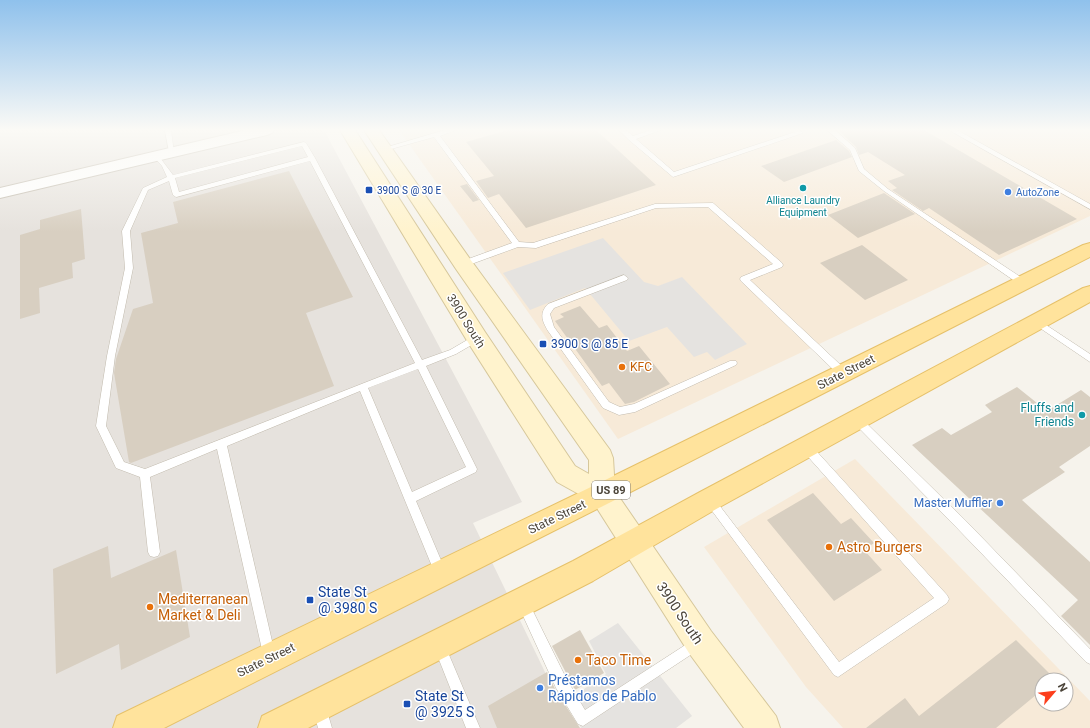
<svg xmlns="http://www.w3.org/2000/svg" width="1090" height="728" font-family="Roboto,sans-serif">
  <style>
    .commercial { fill: #f7ead8; fill-rule: evenodd }
    .industrial { fill: #e6e2dd }
    .parking { fill: #e5e3e0 }
    .building { fill: #d8cfc1 }
    .lines { fill: none; stroke-linecap: round; stroke-linejoin: round }
    .service-casing { stroke: #c2bbae; stroke-width: 1 }
    .tertiary-casing { stroke: #c2bbae; stroke-width: 2 }
    .secondary-casing { stroke: #d6c79b; stroke-width: 2 }
    .primary-casing { stroke: #e6c16a; stroke-width: 2 }
    .service { fill: #fff; fill-rule: evenodd }
    .tertiary { fill: #fff; fill-rule: evenodd }
    .secondary { fill: #fff3cd; fill-rule: evenodd }
    .primary { fill: #ffe39c; fill-rule: evenodd }
    .culture-dot { fill: #0f9aa8; stroke: #fff; stroke-width: 1.5 }
    .transit-dot { fill: #1a4fb4; stroke: #fff; stroke-width: 1.5 }
    .shop-dot { fill: #3f7fe0; stroke: #fff; stroke-width: 1.5 }
    .food-dot { fill: #e8710a; stroke: #fff; stroke-width: 1.5 }
    .labels { text-anchor: middle; dominant-baseline: central; stroke-width: 3; stroke-linejoin: round; paint-order: stroke }
    .far-transit-label { font-size: 10px; fill: #164399; stroke: #fff; text-anchor: start }
    .far-shop-label { font-size: 10px; fill: #366cbe; stroke: #fff; text-anchor: start }
    .far-culture-label { font-size: 10px; fill: #0d838f; stroke: #fff }
    .shield { fill: #fff; stroke: #817c74; stroke-width: 1 }
    .shield-label { font-size: 11px; font-weight: bold; fill: #4b4439 }
    .street-label { font-size: 12px; fill: #4b4439; stroke: #fff }
    .transit-label { font-size: 12px; fill: #164399; stroke: #fff; text-anchor: start }
    .food-label { font-size: 12px; fill: #c56008; stroke: #fff; text-anchor: start }
    .culture-label { font-size: 12px; fill: #0d838f; stroke: #fff; text-anchor: end }
    .shop-label { font-size: 12px; fill: #366cbe; stroke: #fff; text-anchor: end }
    .near-food-label { font-size: 14px; fill: #c56008; stroke: #fff; text-anchor: start }
    .near-transit-label { font-size: 14px; fill: #164399; stroke: #fff; text-anchor: start }
    .near-street-label { font-size: 14px; fill: #4b4439; stroke: #fff }
    .near-shop-label { font-size: 14px; fill: #366cbe; stroke: #fff; text-anchor: start }
  </style>
  <rect width="100%" height="100%" fill="#f6f3ec"/>
  <g class="commercial">
    <path d="M399,130H1090V216L618,439Z"/>
    <path d="M855,459L1090,701V728H843L806,687L704,547ZM1042,680H1066V704H1042Z"/>
  </g>
  <path class="industrial" d="M0,130H324L522,502L473,523L572,728H0Z"/>
  <g class="parking">
    <path d="M603,238L644,282L658,286L682,277L747,344L715,360L707,352L694,357L667,327L629,341L585,288L530,310L503,273Z"/>
    <path d="M618,623L692,716L676,728H581L568,700L606,674L589,641Z"/>
  </g>
  <g class="building">
    <path d="M508,130H596L656,185L526,228L499,194L488,198L476,181L494,176L466,142Z"/>
    <path d="M838,130H924L1077,219L999,255L929,208L923,211L892,190L897,188L888,181L905,175L868,152L859,155L856,147Z"/>
    <path d="M836,140L849,151L852,157L784,182L761,166Z"/>
    <path d="M289,171L353,297L306,313L334,386L131,463L129,462L114,373L116,359L133,309L153,303L141,233L178,223L173,202Z"/>
    <path d="M467,184L479,200L473,202L460,186Z"/>
    <path d="M884,193L915,214L858,238L828,215Z"/>
    <path d="M81,209L85,259L72,263L73,278L39,288L40,313L20,319V235L40,229V220Z"/>
    <path d="M862,245L908,280L865,300L820,263Z"/>
    <path d="M580,306L599,328L607,325L627,351L639,346L670,384L634,402L625,404L609,383L602,386L555,321L564,317L560,314Z"/>
    <path d="M1017,387L1047,411L1081,390L1090,397V446L1059,467L1065,472L1022,500L1090,562V645L1061,616L1078,600L912,445L942,428L951,435L992,412L985,405Z"/>
    <path d="M813,493L841,524L851,518L874,543L864,550L882,570L834,601L767,520Z"/>
    <path d="M108,546L111,578L176,550L190,637L121,670L119,644L56,674L53,569Z"/>
    <path d="M580,630L604,673L575,690L552,646Z"/>
    <path d="M1016,640L1056,680H1042V690L996,728H866L905,698L919,716Z"/>
    <path d="M547,672L555,689L580,728H497L488,706Z"/>
  </g>
  <g class="lines">
    <defs>
      <g id="service">
        <path d="M165,130H171L174,153L169,152Z"/>
        <path d="M445,130H456L440,136L519,242L533,243L655,204L713,203L782,263L783,265L782,267L750,280L846,370L848,373L846,376H840L741,281L740,279L741,277L773,264L708,207L656,208L536,248L518,247L466,266H460L459,264L460,262L512,243L434,137L384,151L381,149Z"/>
        <path d="M619,130H626L633,136L651,130H661L636,139L674,172L795,132L793,130H800L803,133L673,177L629,140Z"/>
        <path d="M827,130H835L855,148L864,169L888,189L1025,280L1026,282L1025,284H1019L884,191L859,171L850,150Z"/>
        <path d="M949,130H957L1090,204V209Z"/>
        <path d="M304,142L306,143L315,158L422,360L450,350L474,336L477,335L481,338L480,340L456,354L426,366L477,469L476,472L416,501L446,572L444,576L440,578L436,576L360,391L227,446L275,654L273,658L269,660L265,658L263,654L217,449L150,477L160,552L158,556L154,557L150,556L148,552L140,477L116,468L96,426L107,356L125,268L122,231L143,188L167,177L162,166L153,156L154,155H158L173,175ZM302,146L308,157L179,192L175,178ZM310,161L415,363L145,469L124,462L106,426L115,356L133,268L130,231L148,190L169,181L173,195L176,197ZM418,369L466,467L412,492L368,388Z"/>
        <path d="M624,275L628,278L627,280L554,308L550,314L554,327L609,402L620,407L634,404L730,361H736L737,363L736,365L635,412L619,415L603,408L548,331C542,321 539,313 548,304Z"/>
        <path d="M1037,319L1090,354V362L1034,324L1033,322Z"/>
        <path d="M857,416L860,417L965,520L1090,649V664L1086,662L957,528L854,423L852,420L854,417Z"/>
        <path d="M806,443L810,444L947,595L949,599L947,603L838,677L834,675L704,500L705,497L709,495L713,497L839,662L934,598L802,450L801,447L802,444Z"/>
        <path d="M523,597L527,599L566,678L585,710L693,640L697,638L701,640L703,644L701,648L583,726L578,724L556,688L519,607L517,603L519,599Z"/>
        <path d="M440,641L444,643L480,728H466L434,647L436,643Z"/>
        <path d="M320,702L325,704L332,728H318L313,709L315,704Z"/>
      </g>
      <path id="tertiary" d="M246,130H274L272,133L267,135L0,198V188Z"/>
      <path id="secondary" d="M340,130H355L485,332L575,466L589,474V460L456,269L364,130H379L470,259L610,450L613,458L615,491L711,631L776,716L780,728H744L689,653L593,502L557,482L469,344Z"/>
      <g id="primary">
        <path d="M1090,243V257L611,502L164,728H113L117,716L593,486L1083,245Z"/>
        <path d="M1090,286V302L718,508L593,581L308,728H258L262,716L573,561L700,492L1083,288Z"/>
      </g>
    </defs>
    <use href="#service" class="service-casing"/>
    <use href="#tertiary" class="tertiary-casing"/>
    <use href="#secondary" class="secondary-casing"/>
    <use href="#primary" class="primary-casing"/>
    <use href="#service" class="service"/>
    <use href="#tertiary" class="tertiary"/>
    <use href="#secondary" class="secondary"/>
    <use href="#primary" class="primary"/>
  </g>
  <linearGradient id="sky" x2="0" y2="1"><stop stop-color="#8fc1ec"/><stop offset="0.56" stop-color="#fbfaf6"/><stop offset="1" stop-color="#fbfaf6" stop-opacity="0"/></linearGradient>
  <rect width="1090" height="232" fill="url(#sky)"/>
  <g class="culture-dot">
    <circle cx="803" cy="188" r="4"/>
    <circle cx="1082" cy="415" r="4"/>
  </g>
  <g class="transit-dot">
    <rect x="365" y="186" width="8" height="8" rx="2"/>
    <rect x="539" y="340" width="8" height="8" rx="2"/>
    <rect x="306" y="596" width="8" height="8" rx="2"/>
    <rect x="403" y="700" width="8" height="8" rx="2"/>
  </g>
  <g class="shop-dot">
    <circle cx="1008" cy="192" r="4"/>
    <circle cx="1000" cy="503" r="4"/>
    <circle cx="540" cy="688" r="4"/>
  </g>
  <g class="food-dot">
    <circle cx="622" cy="367" r="4"/>
    <circle cx="829" cy="547" r="4"/>
    <circle cx="150" cy="607" r="4"/>
    <circle cx="578" cy="660" r="4"/>
  </g>
  <g class="labels">
    <g class="far-transit-label">
      <text x="377" y="190">3900 S @ 30 E</text>
    </g>
    <g class="far-shop-label">
      <text x="1016" y="192">AutoZone</text>
    </g>
    <g class="far-culture-label">
      <text x="803" y="200">Alliance Laundry<tspan x="803" dy="12">Equipment</tspan></text>
    </g>
    <rect class="shield" x="592" y="481" width="38" height="18" rx="3"/>
    <g class="shield-label">
      <text x="611" y="490">US 89</text>
    </g>
    <g class="street-label">
      <text transform="translate(466 321) rotate(58)">3900 South</text>
      <text transform="translate(846 372) rotate(-27)">State Street</text>
      <text transform="translate(557 517) rotate(-26)">State Street</text>
      <text transform="translate(266 660) rotate(-26)">State Street</text>
    </g>
    <g class="transit-label">
      <text x="551" y="344">3900 S @ 85 E</text>
    </g>
    <g class="food-label">
      <text x="630" y="367">KFC</text>
    </g>
    <g class="culture-label">
      <text x="1074" y="408">Fluffs and<tspan x="1074" dy="14">Friends</tspan></text>
    </g>
    <g class="shop-label">
      <text x="992" y="503">Master Muffler</text>
    </g>
    <g class="near-food-label">
      <text x="837" y="547">Astro Burgers</text>
      <text x="158" y="599">Mediterranean<tspan x="158" dy="16">Market &amp; Deli</tspan></text>
      <text x="586" y="660">Taco Time</text>
    </g>
    <g class="near-transit-label">
      <text x="318" y="592">State St<tspan x="318" dy="16">@ 3980 S</tspan></text>
      <text x="415" y="696">State St<tspan x="415" dy="16">@ 3925 S</tspan></text>
    </g>
    <g class="near-street-label">
      <text transform="translate(680 613) rotate(56)">3900 South</text>
    </g>
    <g class="near-shop-label">
      <text x="548" y="680">Préstamos<tspan x="548" dy="16">Rápidos de Pablo</tspan></text>
    </g>
  </g>
  <g transform="translate(1054 692) rotate(62)"><circle r="19" fill="#ffffff" stroke="#b7b4b0"/>
  <path d="M0-3L7 15L0 10L-7 15Z" fill="#fc3f1d"/>
  <text y="-6" font-size="11" font-weight="bold" text-anchor="middle" fill="#4b4439">N</text>
  </g>
</svg>
